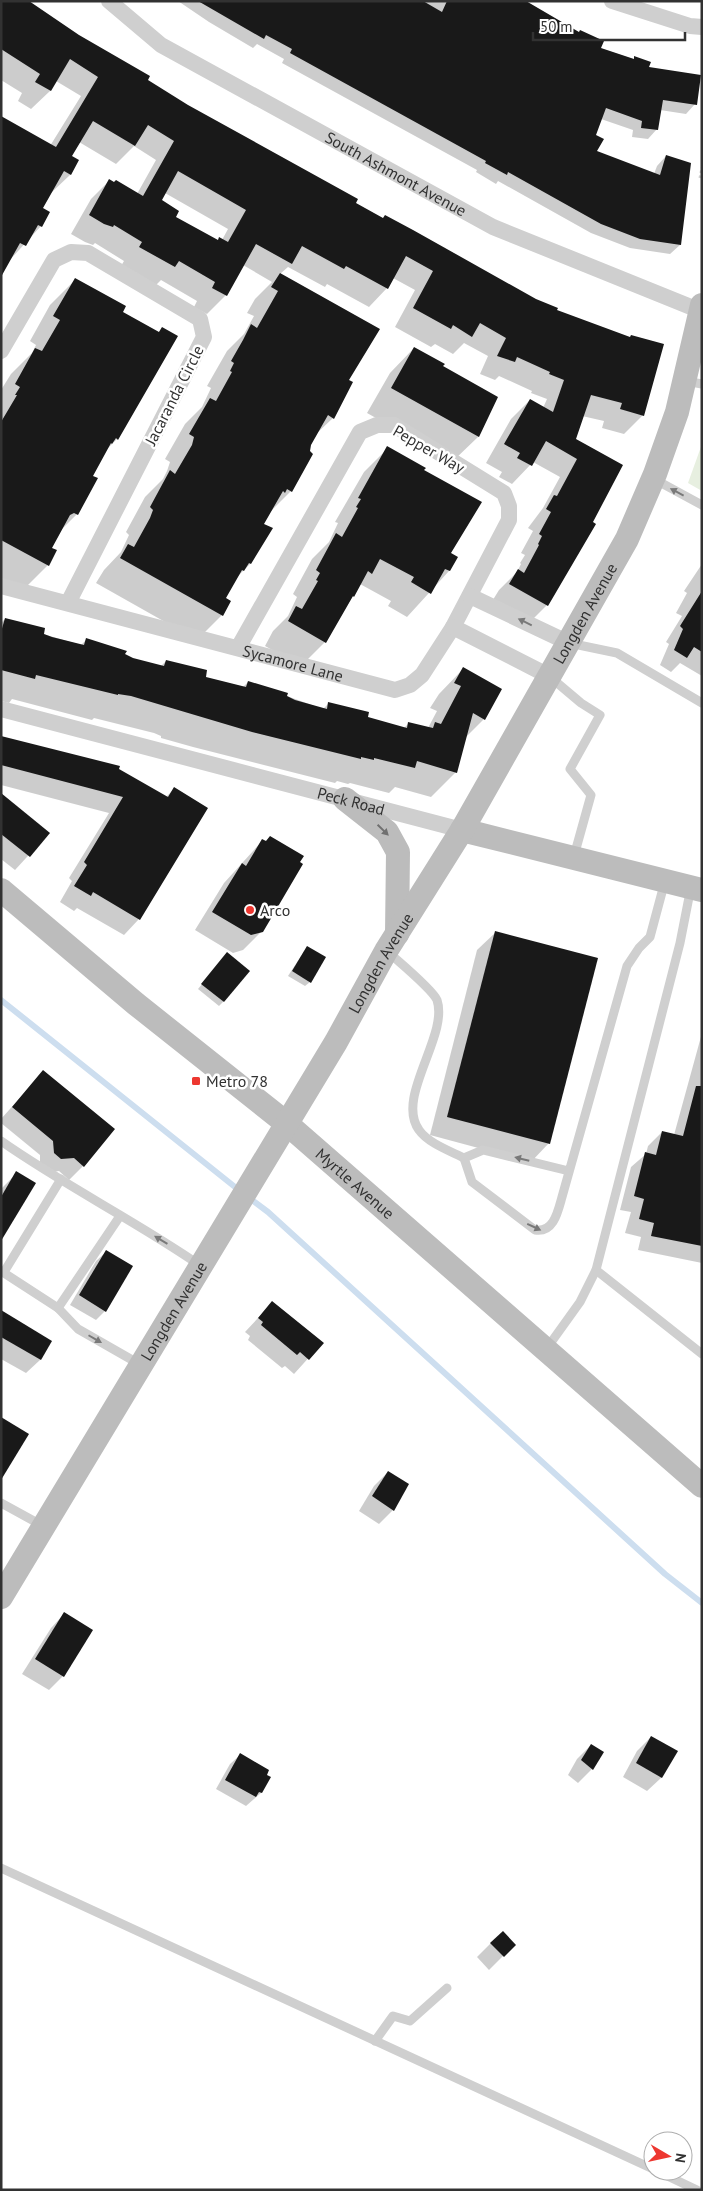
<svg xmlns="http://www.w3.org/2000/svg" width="703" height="2191" font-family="'PT Sans',sans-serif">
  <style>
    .green { fill: #e7efe0 }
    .shadow { fill: #0003; fill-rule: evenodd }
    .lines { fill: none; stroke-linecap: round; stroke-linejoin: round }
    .stream { stroke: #cddeef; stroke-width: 6 }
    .building { fill: #191919; fill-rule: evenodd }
    .path { stroke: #cfcfcf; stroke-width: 3; stroke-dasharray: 2.5 2.5; stroke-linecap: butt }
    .lane { stroke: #cfcfcf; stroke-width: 9 }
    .street { stroke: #cfcfcf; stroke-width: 16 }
    .secondary { stroke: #bcbcbc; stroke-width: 24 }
    .oneway { fill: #797979 }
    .oneway2 { fill: #707070 }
    .poi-dot { fill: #ed3730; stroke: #fff; stroke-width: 2 }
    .labels { text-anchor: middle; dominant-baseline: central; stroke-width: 5; stroke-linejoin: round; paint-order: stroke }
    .street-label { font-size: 16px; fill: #323232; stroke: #fff }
    .poi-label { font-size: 16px; fill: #323232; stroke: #fff; text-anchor: start }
  </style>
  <rect width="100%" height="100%" fill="#fff"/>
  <path class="green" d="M702,444V491L688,483Z"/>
  <g class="shadow">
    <path d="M1,1L146,81L354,204L555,310L643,415L624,434L602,428L604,421L582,416L575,439L621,465L547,605L528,624L491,603L499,590L517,572L521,564L520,563L525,555L521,553L533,531L528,528L543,508L560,477L533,462L512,484L499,477L502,472L486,463L511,419L530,400L543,408L547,399L531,393L532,391L499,376L495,380L480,374L488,356L464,343L453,354L435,344L431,347L395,327L415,290L393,278L387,288L369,307L327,284L325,287L288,267L280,274L347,380L333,418L315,435L310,445L291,491L268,514L263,524V542L250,564L237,577L224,599L222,615L197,640L96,583L104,570L121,552L129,535L126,532L145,497L163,479L167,471L170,462L165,459L185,424L202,407L211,388L207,386L227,351L244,334L254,316L247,313L255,299L272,282L243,265L226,295L207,314L194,307L197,301L161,280L156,285L121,266L124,261L95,243L93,245L85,242L71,234L91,199L109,181L137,194L156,160L134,146L116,164L79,142L70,157L77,161L70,175L51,193L42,209L41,226L8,262L50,146L81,96L56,81L50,91L31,109L18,101L22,93L1,80ZM165,193L228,229L222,240L217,241L174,217L160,201Z"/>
    <path d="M178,1H521L599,49L633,60L635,58L695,104L686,114L660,110L657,129L648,139L632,137L633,130L601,119L594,135L596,152L654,174L657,166L666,156L690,164L680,245L670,254L630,248L591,233L498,181L496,184L476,172L477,170L282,63L284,59L257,44L253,48L209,22Z"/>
    <path d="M75,280L121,312L158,333L162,328L117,439L104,452L91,476L77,514L62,529L51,548L48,565L23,590L1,578V390L11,374L32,353L36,345L30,341L50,305Z"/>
    <path d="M414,348L441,367L496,398L478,437L453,461L367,413L390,373Z"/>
    <path d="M388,448L423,471L450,553L457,557L449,571L407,617L388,606L391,601L360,584L325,642L301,666L265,646L273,631L288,616L297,597L293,594L312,559L329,542L338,523L335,522L364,472Z"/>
    <path d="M702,564V676L680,663L671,672L660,665L669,644L666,642L682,616L676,613L687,593L684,591Z"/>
    <path d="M5,619L43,634L81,645L86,640L133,659L161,666L166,661L204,678L243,687L248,682L323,709L329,703L366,718L404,728L409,723L428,728L437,711L430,708L439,694L463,669L484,719L465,738L456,772L431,797L395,787L389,793L350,783L348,784L337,781L335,783L193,747L161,738V736L154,733L94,718L92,720L12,699L9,703L1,701V623Z"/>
    <path d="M1,737L118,770L165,798L174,789L139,919L124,935L77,908L74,911L60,902L72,881L69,878L109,813L1,785Z"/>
    <path d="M1,795L49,833L15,870L1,859Z"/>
    <path d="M270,837L262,931L243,950L233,953L195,930L224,883L262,841L265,842Z"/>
    <path d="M496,932L549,1143L531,1162L430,1135L477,950Z"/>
    <path d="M307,947L310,982L305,986L288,976Z"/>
    <path d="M223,958V1002L219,1006L198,989Z"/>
    <path d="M702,1033V1263L638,1250L641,1237L625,1233L631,1212L620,1210L631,1167L646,1154L648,1146L662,1132L674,1135Z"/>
    <path d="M43,1072L83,1166L69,1180L59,1171L47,1173L40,1167V1155L1,1123V1119Z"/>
    <path d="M17,1173L1,1239V1189Z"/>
    <path d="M106,1252L105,1311L96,1320L70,1305L96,1261Z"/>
    <path d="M272,1303L322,1343L294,1374L285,1366L282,1368L248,1340L250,1336L245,1332Z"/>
    <path d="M1,1312L50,1341L40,1360L26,1373L1,1359Z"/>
    <path d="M388,1472L393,1510L379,1524L359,1511L374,1486Z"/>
    <path d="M64,1614L63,1676L49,1690L22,1674L51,1628Z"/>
    <path d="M651,1737L676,1752L661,1778L647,1791L623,1777L637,1751Z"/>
    <path d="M591,1745L592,1769L578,1783L568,1775L577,1759Z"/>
    <path d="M240,1755L269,1778L261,1793L246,1806L216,1789L230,1764Z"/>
    <path d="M491,1943L514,1945L489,1970L477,1957Z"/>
  </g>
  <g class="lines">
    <g class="stream">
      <path d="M1,1000L240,1191"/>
      <path d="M248,1197L268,1212L665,1574L702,1603"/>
    </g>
  </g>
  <g class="building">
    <path d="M1,1H29L79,35L150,76L148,80L188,105L358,199L356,203L383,218L385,215L413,230L536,299L558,308L557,310L630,337L631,335L664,344L644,416L620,409L622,403L591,395L576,439L623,465L593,522L596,524L548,606L509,584L518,569L524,573L539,545L538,544L542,536L539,534L551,512L546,509L554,495L557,496L577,459L546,441L532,466L517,458L520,453L504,444L530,399L553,412L564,380L549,374L550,372L517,357L515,362L497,356L506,338L480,323L472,337L453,325L451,329L413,308L433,271L406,256L388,289L346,266L344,269L302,246L292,264L256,244L227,296L212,288L215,282L179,261L175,267L139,247L142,242L114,225L113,227L104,224L89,215L109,179L114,182L116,180L143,196L174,141L148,125L135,146L93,121L72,156L79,160L71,175L64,171L43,208L50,212L42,227L38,225L26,246L20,243L1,277V116L56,147L98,77L70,59L51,91L35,82L40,74L1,49ZM178,171L246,210L228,242L219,237L218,240L176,217L179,211L162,200Z"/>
    <path d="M198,1H423L442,12L447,1H526L579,32L580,30L604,41L601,48L634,59V56L651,62L649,67L701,75L697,105L663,100L658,130L641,128L642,121L606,108L596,135L604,139L597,151L660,175L666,155L691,163L681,245L640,239L601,224L508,172L507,175L485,163L486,161L290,53L292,49L266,35L264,39Z"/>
    <path d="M280,273L380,329L349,380L353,382L334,419L328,415L311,445L310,451L313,454L292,492L287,489L285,493L283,491L264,524L273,528L251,564L249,563L244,571L242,570L226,598L231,601L223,616L120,558L128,544L134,547L150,518L153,510L150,507L170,470L175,474L192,445L194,437L189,434L210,398L216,401L232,372L230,371L234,363L231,361L243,340L251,324L257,328L278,291L271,287Z"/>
    <path d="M75,278L126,306L123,312L159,332L162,327L178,336L118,440L116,438L112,444L111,443L93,476L98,478L78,515L74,513L70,515L52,548L57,550L49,566L1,540V422L17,395H15L20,387L15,384L35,348L42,351L60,320L53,316Z"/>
    <path d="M414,347L445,364L443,366L498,397L479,437L391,388Z"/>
    <path d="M387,446L426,468L424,470L482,502L451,553L458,557L450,571L445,569L431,594L411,582L414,577L380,559L372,574L368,571L354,597L353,596L326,643L288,621L296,606L302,609L318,581L316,580L320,573L316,570L336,533L342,537L358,508L356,507L361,499L358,498Z"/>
    <path d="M702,591V652L694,647L687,658L674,650L683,629L680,626Z"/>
    <path d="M5,618L45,628L44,634L52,637L84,645L86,638L127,651L125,654L133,658L164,666L166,660L207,670L206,677L246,687L248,681L288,693L287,696L295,700L327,709L328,702L369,712L368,717L407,728L408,722L433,728L435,722L441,724L461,686L454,683L463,667L502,689L485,720L473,713L457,773L417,761L415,768L374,758V760L361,757V759L252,732L131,696L118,694V695L36,675L35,679L1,670V632Z"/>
    <path d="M1,736L120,766L119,769L168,797L174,787L208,808L140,920L93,892L91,896L74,886L87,865L84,862L123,797L1,765Z"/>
    <path d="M1,793L50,833L30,857L1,834Z"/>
    <path d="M270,836L304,856L300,862L303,864L263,932L251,935L212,912L242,863L246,866L262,839L266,841Z"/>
    <path d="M495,931L598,958L550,1144L447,1117Z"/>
    <path d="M307,946L326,957L311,983L292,971Z"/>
    <path d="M227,952L250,971L224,1002L201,984Z"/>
    <path d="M43,1070L115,1129L84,1167L74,1158L61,1159L54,1153L53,1141L12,1107Z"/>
    <path d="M696,1086H702V1246L651,1236L654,1223L639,1219L644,1199L634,1196L645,1152L656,1155L662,1131L683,1136Z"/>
    <path d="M16,1171L36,1183L1,1241V1197Z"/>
    <path d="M106,1250L133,1266L106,1312L79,1295Z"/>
    <path d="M272,1301L324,1343L309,1360L300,1352L297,1355L261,1325L263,1322L258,1318Z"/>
    <path d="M1,1310L52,1341L41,1360L1,1337Z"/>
    <path d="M1,1417L29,1434L1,1480Z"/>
    <path d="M388,1471L409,1484L394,1511L372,1496Z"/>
    <path d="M64,1612L93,1630L64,1677L35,1659Z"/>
    <path d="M651,1736L678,1751L662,1778L636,1763Z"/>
    <path d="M591,1744L604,1752L593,1770L581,1760Z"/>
    <path d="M240,1753L269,1770L267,1775L271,1777L262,1793L259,1792L256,1797L225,1780Z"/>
    <path d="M503,1931L516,1945L504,1957L490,1943Z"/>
  </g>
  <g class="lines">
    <path class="path" d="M700,178L702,168"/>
    <g class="lane">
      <path d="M685,381L702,384"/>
      <path d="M654,479L702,505"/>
      <path d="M569,643L617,653L702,703"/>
      <path d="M549,676L581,703L600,715L570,769L591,795L574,856"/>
      <path d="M388,952C399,962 432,989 437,1000C449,1036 395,1097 419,1130C428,1143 450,1151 464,1158"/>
      <path d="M1,1141C65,1186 136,1221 201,1266"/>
      <path d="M569,1171L483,1150L464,1158L472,1182L535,1230C554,1233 558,1211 562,1197L627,966L639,948L650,937L665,881"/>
      <path d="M596,1270L702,1354"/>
      <path d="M1,1271L58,1308L78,1329L141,1365"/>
      <path d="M4,1272L61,1179"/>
      <path d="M58,1308L120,1216"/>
      <path d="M547,1348L580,1302L596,1270L680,943L691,887"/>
      <path d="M1,1503L43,1526"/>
      <path d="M1,1868L653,2169"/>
      <path d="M375,2041L393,2016L410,2021L447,1988"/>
      <path d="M657,2171L697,2190"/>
    </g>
    <g class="street">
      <path id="s1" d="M109,1L161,45L493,227L701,311"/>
      <path d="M612,1L690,26L702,27"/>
      <path d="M1,351L54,260L71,252L88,253L200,319L204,337L68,603"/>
      <path id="s2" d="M1,586L395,690L410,685L422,675L453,627L509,520V506L504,493L394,425H377L360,432L238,648"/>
      <path d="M470,596L569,643"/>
      <path d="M453,627L549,676"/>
      <path id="s3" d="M1,709L462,830"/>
    </g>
    <g class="secondary">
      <path d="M345,799L387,832L398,852L397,934"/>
      <path d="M462,830L702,890"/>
      <path id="s4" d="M1,890L136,1004L286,1123L702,1486"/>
      <path id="s5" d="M1,1597L336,1042L386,951L462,830L627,539L655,474L677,412L702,305"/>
    </g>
  </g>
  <defs><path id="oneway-solid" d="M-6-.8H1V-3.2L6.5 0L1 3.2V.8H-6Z" transform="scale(1.25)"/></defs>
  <g class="oneway">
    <use href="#oneway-solid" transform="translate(677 492) rotate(-152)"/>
    <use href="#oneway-solid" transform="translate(525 622) rotate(-154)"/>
    <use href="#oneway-solid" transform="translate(522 1159) rotate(-166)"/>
    <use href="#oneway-solid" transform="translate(534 1227) rotate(25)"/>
    <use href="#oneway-solid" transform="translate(161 1240) rotate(-149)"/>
    <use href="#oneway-solid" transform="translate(95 1339) rotate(30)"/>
  </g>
  <use class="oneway2" href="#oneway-solid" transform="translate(383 830) rotate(44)"/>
  <g class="poi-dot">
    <circle cx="250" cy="910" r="5"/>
    <rect x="191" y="1076" width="10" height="10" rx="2.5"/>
  </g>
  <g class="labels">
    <g class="street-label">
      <text stroke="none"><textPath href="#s1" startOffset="336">South Ashmont Avenue</textPath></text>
      <text transform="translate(174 395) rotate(-63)">Jacaranda Circle</text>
      <text transform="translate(429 449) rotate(30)">Pepper Way</text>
      <text stroke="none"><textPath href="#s5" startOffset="1144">Longden Avenue</textPath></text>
      <text stroke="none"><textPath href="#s2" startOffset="302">Sycamore Lane</textPath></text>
      <text stroke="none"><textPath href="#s3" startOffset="362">Peck Road</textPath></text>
      <text stroke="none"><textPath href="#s5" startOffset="739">Longden Avenue</textPath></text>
      <text stroke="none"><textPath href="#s4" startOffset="460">Myrtle Avenue</textPath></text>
      <text stroke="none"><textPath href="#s5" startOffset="334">Longden Avenue</textPath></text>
    </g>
    <g class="poi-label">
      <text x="260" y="910">Arco</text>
      <text x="206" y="1081">Metro 78</text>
    </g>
  </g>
  <rect width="703" height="2191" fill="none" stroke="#323232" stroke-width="5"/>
  <g transform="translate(668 2156) rotate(99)"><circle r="24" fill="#ffffff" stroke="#adadad"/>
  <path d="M0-4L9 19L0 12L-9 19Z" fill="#ed3730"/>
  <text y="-8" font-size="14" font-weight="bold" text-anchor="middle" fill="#323232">N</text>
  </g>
  <path d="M533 32v8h152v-8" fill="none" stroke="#323232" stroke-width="2.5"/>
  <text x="540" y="32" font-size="15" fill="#323232" stroke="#ffffff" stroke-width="4" paint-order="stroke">50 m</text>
</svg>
